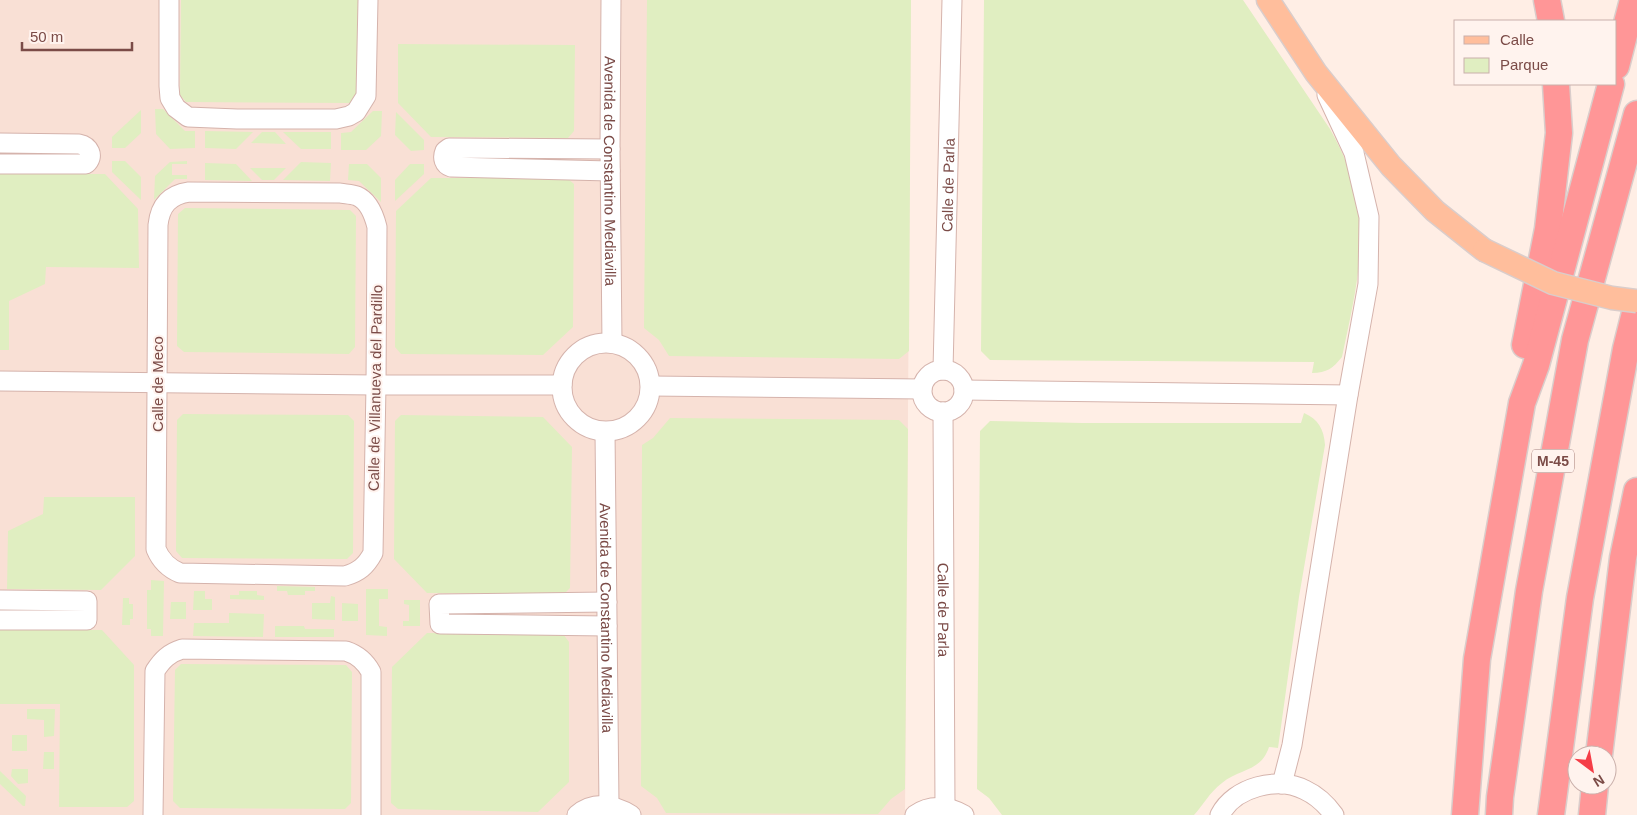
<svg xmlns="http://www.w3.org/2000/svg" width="1637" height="815" font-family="Arial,sans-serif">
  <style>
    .residential { fill: #f9e0d5 }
    .green { fill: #e0eec1 }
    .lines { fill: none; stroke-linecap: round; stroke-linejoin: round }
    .minor-casing { stroke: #d5b3ac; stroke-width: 21 }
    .major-casing { stroke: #dacdcb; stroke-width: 25 }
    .highway-casing { stroke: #dacdcb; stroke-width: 29 }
    .minor { stroke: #fff; stroke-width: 19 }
    .major { stroke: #ffbe9c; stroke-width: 22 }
    .highway { stroke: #ff9697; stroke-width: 26 }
    .major-bridge-casing { stroke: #dacdcb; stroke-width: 25; stroke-linecap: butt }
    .major-bridge { stroke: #ffbe9c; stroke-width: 22 }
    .labels { text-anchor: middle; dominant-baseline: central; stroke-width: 4; stroke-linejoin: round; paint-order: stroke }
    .shield { fill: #fff3ee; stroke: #a37d79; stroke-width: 1 }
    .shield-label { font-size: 14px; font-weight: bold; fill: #7b4b47 }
    .street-label { font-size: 15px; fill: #7b4b47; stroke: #fff3ee }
  </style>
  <rect width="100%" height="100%" fill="#ffeee5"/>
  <path class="residential" d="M0,0H911L905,815H0Z"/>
  <g class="green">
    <path d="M181,0H358L357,97L351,103L186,102L180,95Z"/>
    <path d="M647,0H911L909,351L899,359L669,356L659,340L644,328Z"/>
    <path d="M984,0H1243L1330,129C1344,154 1355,180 1359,208C1365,258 1352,309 1342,357C1333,368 1327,373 1312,373L1314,362L990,360L981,351Z"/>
    <path d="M398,44L575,45L574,131L568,138L431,137L398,103Z"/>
    <path d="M155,109H163L185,131H195V148L170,149L156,134Z"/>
    <path d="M141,110V133L125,148H112V137Z"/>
    <path d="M373,111H382L381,136L366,150H341V133L351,132Z"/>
    <path d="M396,112L424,140V150L411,151L395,135Z"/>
    <path d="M205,131L253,132L236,149L205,148Z"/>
    <path d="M262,132H275L286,144L251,143Z"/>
    <path d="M283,132H331V149H301Z"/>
    <path d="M112,161H125L141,177V200L112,172Z"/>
    <path d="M187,161V164H172V175H187V179H175L154,200L155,176L170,162Z"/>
    <path d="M301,162L331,163L330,181L283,180Z"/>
    <path d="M205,163L236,164L252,181L205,180Z"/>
    <path d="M349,164H367L381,178V202L359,181L348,180Z"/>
    <path d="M410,164H424V174L395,201V180Z"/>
    <path d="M250,168H286L274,180H262Z"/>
    <path d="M0,174H105L138,209L139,268L46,267L45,284L9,301V350H0Z"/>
    <path d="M431,178H567L574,184L573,327L543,355L401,354L395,347L396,211Z"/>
    <path d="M185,208L350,210L356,216L355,347L349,354L184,352L177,346L178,214Z"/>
    <path d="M1304,413C1318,419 1324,429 1325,445L1299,597L1278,748L1269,747C1261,772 1240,768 1222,783C1209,793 1204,804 1194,815H1002L989,798L977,789L980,431L990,421L1082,423H1301Z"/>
    <path d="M183,414L348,415L354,421L353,553L347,559L182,558L176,551L177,420Z"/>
    <path d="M401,415L543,417L572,447L570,588L564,594L427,593L394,559L395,421Z"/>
    <path d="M670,418L899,420L908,429L905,789L891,799L878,814L666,813L657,798L641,786L642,445L653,438Z"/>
    <path d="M44,497H135V556L101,590L7,589L8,531L43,514Z"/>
    <path d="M151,580L164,581L163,636H151V629H147V590H151Z"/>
    <path d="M277,586L315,587V591H305V595H288L287,591H277Z"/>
    <path d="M366,589H388V599H379V626L387,627V636L366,635Z"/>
    <path d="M194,591H205V599H212V610H193Z"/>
    <path d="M239,591H257V595L264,596V600L230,599V595H239Z"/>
    <path d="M331,596L335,597V620L312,619V603H330Z"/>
    <path d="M123,598H129V604H133V619H130V625H122Z"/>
    <path d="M404,600H420V626H403V621H409V605L404,604Z"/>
    <path d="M171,602H186V619H170Z"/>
    <path d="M342,603L358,604V621H342Z"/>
    <path d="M229,613L264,614L263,637L193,636L194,623H229Z"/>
    <path d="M275,626H304L305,629H334V637H275Z"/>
    <path d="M0,629L102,630L134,665V801L127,807H59L60,704H0Z"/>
    <path d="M427,633L563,634L569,642V782L538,812L398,809L391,803L392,667Z"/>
    <path d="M181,664L346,665L352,672L351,803L345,809L180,808L173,801L175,670Z"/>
    <path d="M27,709H55L54,736L44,737V720L27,719Z"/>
    <rect x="12" y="735" width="15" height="16"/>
    <path d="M44,752H54V769H43Z"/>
    <path d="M12,769H28V783L18,784L11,776Z"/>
    <path d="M0,771L26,796L25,806H23L0,784Z"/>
  </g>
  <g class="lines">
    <defs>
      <g id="minor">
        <path d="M169,0V86L170,98L176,108L188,117L237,119H336L349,116L356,112L366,96L368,0"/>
        <path id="s1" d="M611,0L610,149L612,343"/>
        <path d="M0,143L79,144C89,146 95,156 86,164H0"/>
        <path d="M610,149L449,148L445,151C442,158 444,165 451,167L610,171"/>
        <path d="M189,192L340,193C345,194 352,194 357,196C369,201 374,215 377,227L376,385L373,553C366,566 359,572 345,576L180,573C168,568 161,561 156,549L158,225C160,206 169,195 189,192Z"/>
        <circle cx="606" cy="387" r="44"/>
        <circle cx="943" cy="391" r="21"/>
        <path id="s2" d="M943,370L952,0"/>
        <path d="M0,381L376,385H562"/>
        <path d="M651,386L922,389"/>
        <path d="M964,390L1348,395"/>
        <path id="s3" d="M943,412L945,807"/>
        <path id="s4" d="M605,432L609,806"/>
        <path d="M0,600L87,601V620H0"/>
        <path d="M607,626L440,624L439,604L607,602"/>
        <path d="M1282,784L1292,745L1348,395L1368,284L1369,217L1354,153L1327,95"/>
        <path d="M153,815L155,671C162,660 169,653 182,649L346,651C358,655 365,661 371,672V815"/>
        <path d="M577,815C593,801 614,804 631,815"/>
        <path d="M915,815C930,804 949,806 964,815"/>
        <path d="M1220,815C1234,787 1278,776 1305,790C1318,796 1326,804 1334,815"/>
      </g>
      <path id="major" d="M1268,0L1316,73L1391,166L1435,211L1484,250"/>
      <g id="highway">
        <path d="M1547,0L1551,21"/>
        <path d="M1616,66L1633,0"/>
        <path d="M1525,345L1548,229L1559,133L1556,84"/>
        <path d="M1599,755L1623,558L1637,491"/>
        <path d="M1465,815L1477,659L1522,403L1536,365L1611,84"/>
        <path d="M1499,815L1500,797L1529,591L1575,340L1637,114"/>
        <path d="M1551,815L1580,598L1626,349L1637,305"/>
        <path d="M1592,815L1595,785"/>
      </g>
    </defs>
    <use href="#minor" class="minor-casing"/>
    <use href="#major" class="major-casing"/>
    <use href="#highway" class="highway-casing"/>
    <use href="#minor" class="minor"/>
    <use href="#major" class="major"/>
    <use href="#highway" class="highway"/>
    <defs>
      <path id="major-bridge" d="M1484,250L1553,283L1612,298L1637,301"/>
    </defs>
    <use href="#major-bridge" class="major-bridge-casing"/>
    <use href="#major-bridge" class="major-bridge"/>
  </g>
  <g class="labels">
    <rect class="shield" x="1532" y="449.5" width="42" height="23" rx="4"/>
    <g class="shield-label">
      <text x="1553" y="461">M-45</text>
    </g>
    <g class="street-label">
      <text stroke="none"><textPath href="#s1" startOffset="171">Avenida de Constantino Mediavilla</textPath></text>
      <text stroke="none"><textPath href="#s2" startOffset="185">Calle de Parla</textPath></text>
      <text transform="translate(157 384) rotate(-90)">Calle de Meco</text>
      <text transform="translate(375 388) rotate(-89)">Calle de Villanueva del Pardillo</text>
      <text stroke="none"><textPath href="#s3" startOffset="198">Calle de Parla</textPath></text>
      <text stroke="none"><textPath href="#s4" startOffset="186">Avenida de Constantino Mediavilla</textPath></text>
    </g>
  </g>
  <rect x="1454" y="20" width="162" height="65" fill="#fff3ee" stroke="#cab0ab"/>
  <rect x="1464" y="36" width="25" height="8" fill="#ffbe9c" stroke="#cab0ab"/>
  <text x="1500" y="45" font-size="15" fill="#7b4b47">Calle</text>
  <rect x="1464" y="58" width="25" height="15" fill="#e0eec1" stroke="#cab0ab"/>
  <text x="1500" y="70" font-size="15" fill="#7b4b47">Parque</text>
  <g transform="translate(1592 770) rotate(148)"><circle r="24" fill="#fff3ee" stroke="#cab0ab"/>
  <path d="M0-4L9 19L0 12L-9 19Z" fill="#f53d47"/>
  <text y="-8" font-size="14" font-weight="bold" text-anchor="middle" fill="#7b4b47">N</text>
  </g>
  <path d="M22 42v8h110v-8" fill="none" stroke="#7b4b47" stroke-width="2.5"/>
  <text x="30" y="42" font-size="15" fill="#7b4b47" stroke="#fff3ee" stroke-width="4" paint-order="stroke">50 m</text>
</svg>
